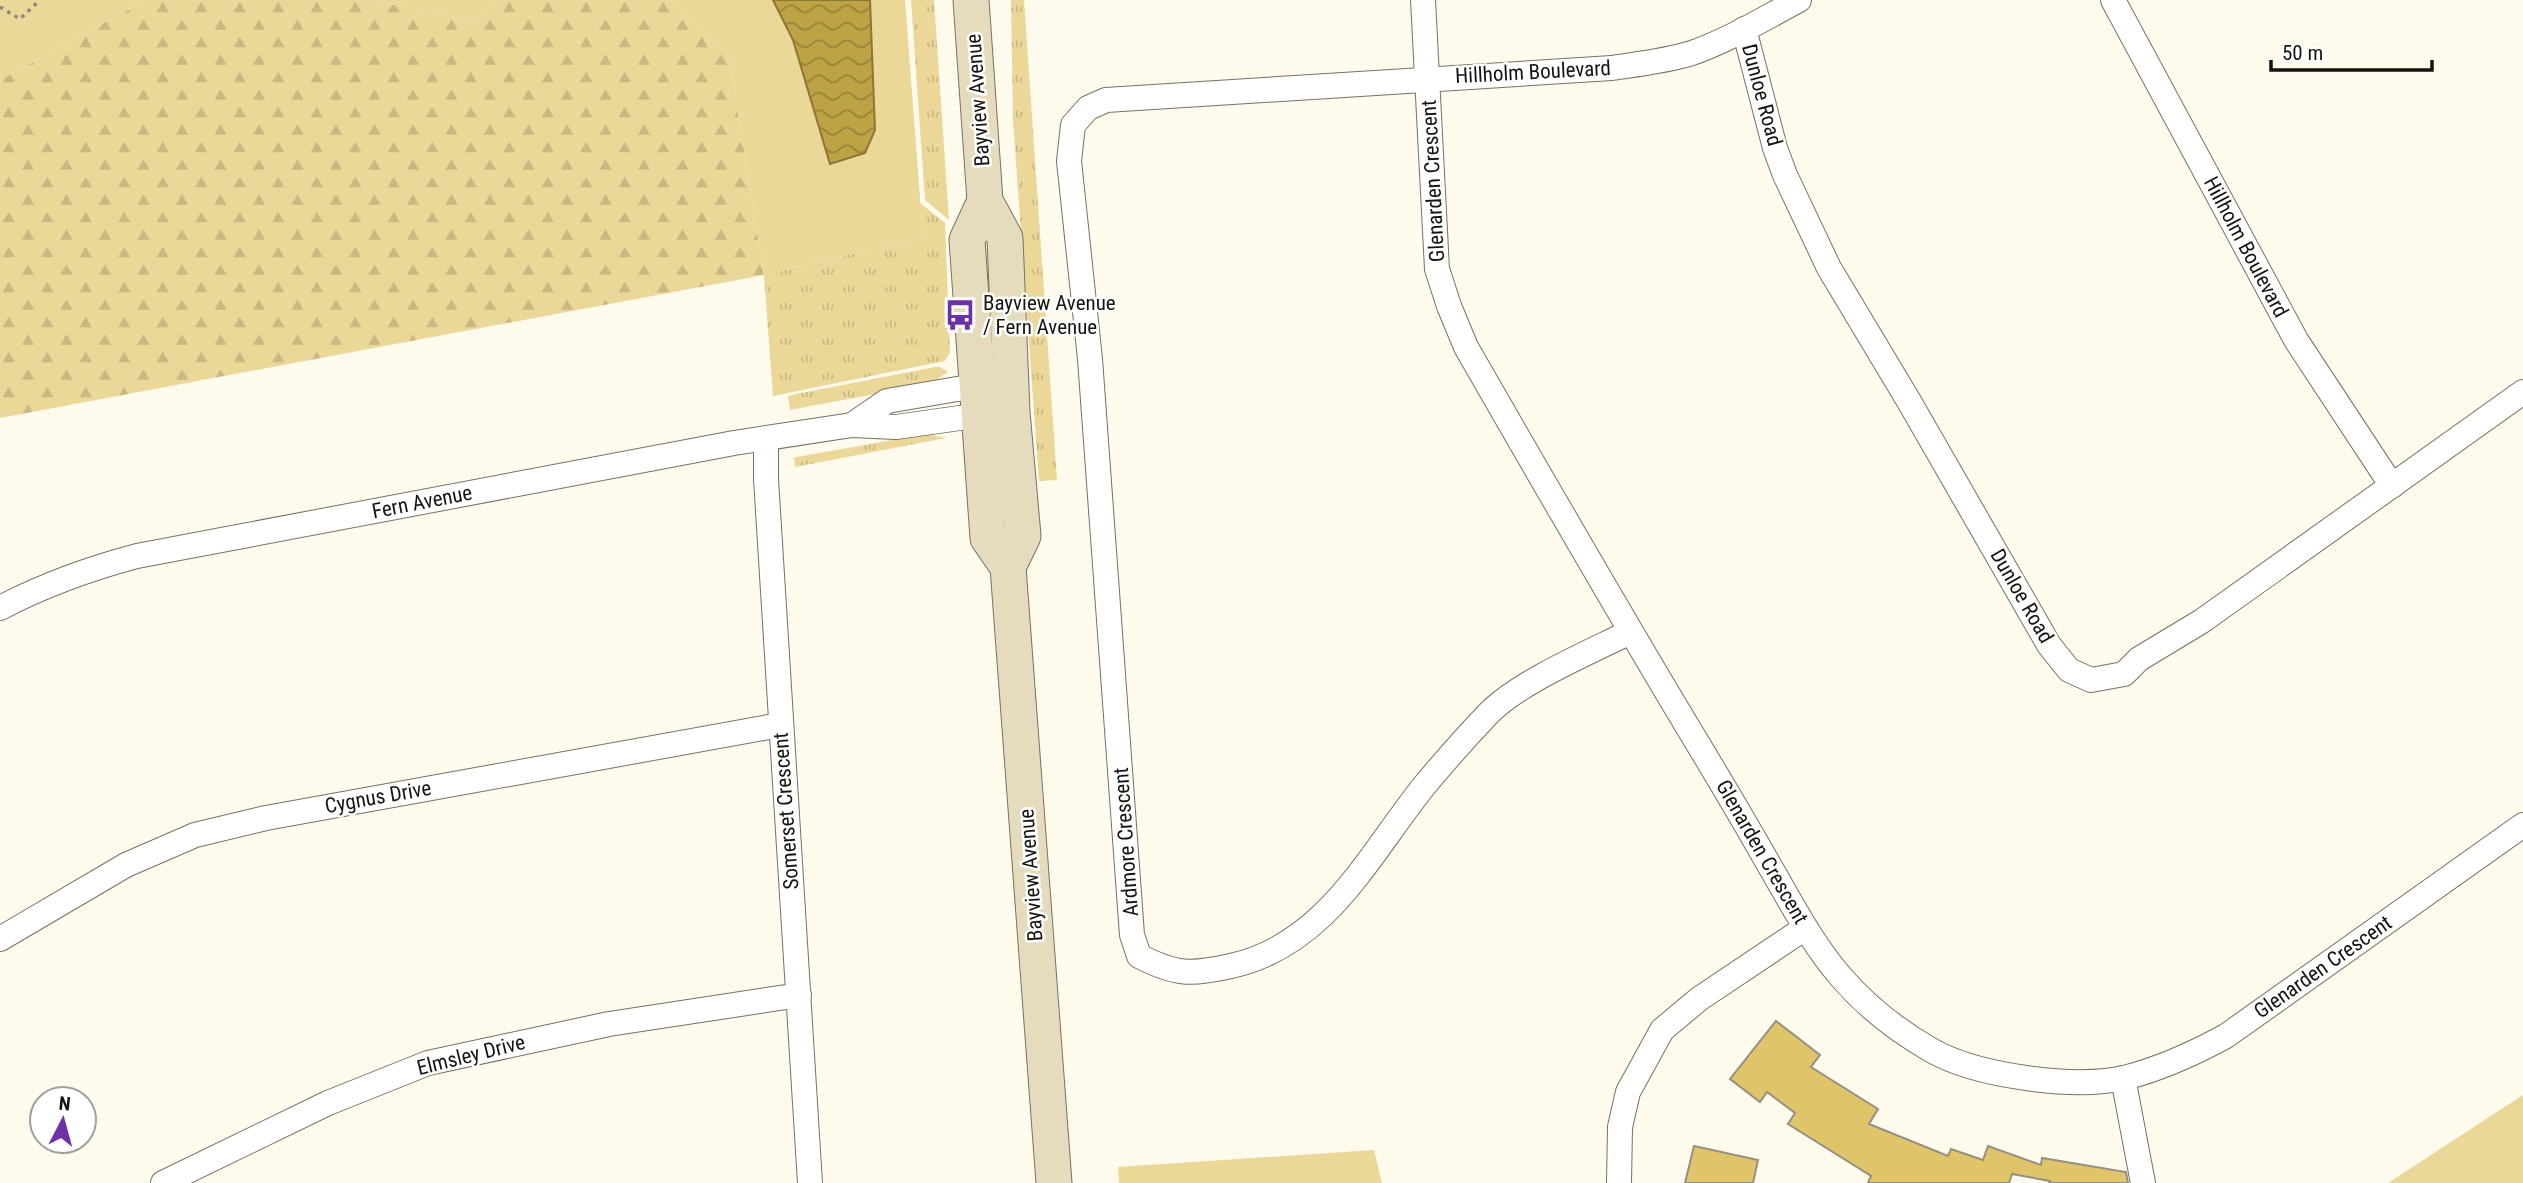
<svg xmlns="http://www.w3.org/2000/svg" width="2523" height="1183" font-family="'Roboto Condensed',sans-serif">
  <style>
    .grass { fill: url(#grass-tufts) }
    .forest { fill: url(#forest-firs) }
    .park { fill: #ebd798 }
    .water { fill: url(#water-waves); stroke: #8b7735; stroke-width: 2 }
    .building { fill: #e0c46a; stroke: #959080; stroke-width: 2 }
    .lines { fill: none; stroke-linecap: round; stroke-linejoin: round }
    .street-casing { stroke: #767263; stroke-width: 26 }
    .secondary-casing { stroke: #767263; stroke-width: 37 }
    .path { stroke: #8c897f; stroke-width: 3.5; stroke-dasharray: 3.5 5; stroke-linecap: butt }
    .street { stroke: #fff; stroke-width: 24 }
    .secondary { stroke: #e5dcbe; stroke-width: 35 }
    .labels { text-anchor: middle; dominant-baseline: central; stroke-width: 5; stroke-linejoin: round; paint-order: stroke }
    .street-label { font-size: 21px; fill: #16140e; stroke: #fff }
    .poi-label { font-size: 21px; fill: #16140e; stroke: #fff; text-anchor: start }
  </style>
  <defs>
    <pattern id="grass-tufts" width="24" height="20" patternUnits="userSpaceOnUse" patternTransform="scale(1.75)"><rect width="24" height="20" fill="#ebd798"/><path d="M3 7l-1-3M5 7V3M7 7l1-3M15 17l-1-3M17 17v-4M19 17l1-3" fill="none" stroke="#c9b882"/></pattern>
    <pattern id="forest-firs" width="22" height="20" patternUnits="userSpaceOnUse" patternTransform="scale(1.75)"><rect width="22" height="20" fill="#ebd798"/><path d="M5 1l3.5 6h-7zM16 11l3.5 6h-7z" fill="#c9b882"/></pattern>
    <pattern id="water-waves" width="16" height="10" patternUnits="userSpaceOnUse" patternTransform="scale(1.75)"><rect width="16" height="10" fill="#bda246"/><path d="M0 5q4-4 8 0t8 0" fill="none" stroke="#998339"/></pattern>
  </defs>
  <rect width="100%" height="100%" fill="#fefaec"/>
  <g class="grass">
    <path d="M911,0H934L949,220L925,200Z"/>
    <path d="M1011,0H1024L1057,480L1039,481L1013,121Z"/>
    <path d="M920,203L945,223L950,352L945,361L773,396L764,275L923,237Z"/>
    <path d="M935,367H940L948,372L936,380L923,385L790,410L788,396L796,394Z"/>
    <path d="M926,434L946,438L795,467L794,458L797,457Z"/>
  </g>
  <path class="forest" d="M146,0H370L472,20L499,0H671L729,56L764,275L0,418V80Z"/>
  <g class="park">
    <path d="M0,0H146L0,80Z"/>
    <path d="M370,0H499L472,20Z"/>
    <path d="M671,0H905L923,237L764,275L729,56Z"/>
    <path d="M2523,1095V1183H2388Z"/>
    <path d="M1374,1150L1382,1183H1119L1118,1167Z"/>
  </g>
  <path class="water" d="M773,0H870L875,130L865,153L830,164L793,40Z"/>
  <g class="building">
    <path d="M1776,1021L1820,1055L1811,1067L1878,1109L1869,1124L1948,1156L1951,1149L1983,1160L1988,1146L2041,1165L2042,1158L2126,1172L2128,1183H2049L2050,1181L2012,1174L2009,1183H1868L1871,1176L1788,1124L1795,1113L1767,1092L1760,1102L1730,1079Z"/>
    <path d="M1694,1146L1758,1160L1753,1183H1685Z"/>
  </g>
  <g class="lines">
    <defs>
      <g id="street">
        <path d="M1423,0L1437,269L1449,306L1466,347C1542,479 1617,610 1695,739C1721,782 1747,826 1772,870C1793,906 1813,945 1841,977C1866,1006 1898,1031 1931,1050C1976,1076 2073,1089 2124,1078C2160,1069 2193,1054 2226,1036L2523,825"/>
        <path d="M2113,0L2296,340L2392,486"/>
        <path d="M1744,29L1775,148L1785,175L1829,268L1910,403L2049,645L2069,670L2091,680L2124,674L2139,659L2202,621L2523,392"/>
        <path d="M852,425L887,401L957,389L994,386"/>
        <path d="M766,438V479L810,1183"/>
        <path d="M0,608C44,585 88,569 137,556L734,443L852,425L896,427L995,413"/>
        <path d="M1630,632C1588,653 1519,682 1488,714C1466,737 1444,762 1424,786C1368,856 1326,945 1231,966C1191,975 1176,975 1139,956L1132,935L1090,359L1069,161L1073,125L1088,108L1106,100L1612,68C1639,64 1666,61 1692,53C1729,40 1765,18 1799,0"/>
        <path d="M0,939L126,865L195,835L266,818L780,725"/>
        <path d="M2123,1078L2143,1183"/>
        <path d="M163,1183L328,1103L428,1063L609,1024L799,995"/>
        <path d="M1619,1183L1620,1127L1628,1092L1662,1030L1699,999L1805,928"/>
      </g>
      <g id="secondary">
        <path d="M971,0L985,201L1005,238L1012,412L1023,536L1008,567"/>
        <path d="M985,201L967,240L988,538L1008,567L1054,1183"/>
      </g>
    </defs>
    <use href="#street" class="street-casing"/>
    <use href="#secondary" class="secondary-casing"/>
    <path class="path" d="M0,7L20,19L40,0"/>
    <use href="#street" class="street"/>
    <use href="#secondary" class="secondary"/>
  </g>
  <defs>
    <symbol id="bus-bare" viewBox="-9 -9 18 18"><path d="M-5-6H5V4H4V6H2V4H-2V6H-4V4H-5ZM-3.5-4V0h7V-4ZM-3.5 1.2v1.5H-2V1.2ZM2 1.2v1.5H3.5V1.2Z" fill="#6c31a7" stroke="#fff" stroke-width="2.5" paint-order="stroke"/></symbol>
  </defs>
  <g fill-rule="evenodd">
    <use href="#bus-bare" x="938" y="293" width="44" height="44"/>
  </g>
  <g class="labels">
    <g class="street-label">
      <text transform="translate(1533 72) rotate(-3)">Hillholm Boulevard</text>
      <text transform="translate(1762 95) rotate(75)">Dunloe Road</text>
      <text transform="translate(978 100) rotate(-94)">Bayview Avenue</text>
      <text transform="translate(1433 181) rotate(-93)">Glenarden Crescent</text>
      <text transform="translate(2246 247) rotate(62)">Hillholm Boulevard</text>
      <text transform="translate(422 502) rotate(-11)">Fern Avenue</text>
      <text transform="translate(2022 596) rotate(60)">Dunloe Road</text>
      <text transform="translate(378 797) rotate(-10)">Cygnus Drive</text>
      <text transform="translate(786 811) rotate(-94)">Somerset Crescent</text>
      <text transform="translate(1126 842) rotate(-94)">Ardmore Crescent</text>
      <text transform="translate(1762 852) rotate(60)">Glenarden Crescent</text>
      <text transform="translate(1031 875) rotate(-94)">Bayview Avenue</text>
      <text transform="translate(2323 967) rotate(-35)">Glenarden Crescent</text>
      <text transform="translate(471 1055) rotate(-14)">Elmsley Drive</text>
    </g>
    <g class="poi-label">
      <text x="983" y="303">Bayview Avenue<tspan x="983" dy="24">/ Fern Avenue</tspan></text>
    </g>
  </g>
  <g transform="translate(63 1120) rotate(6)"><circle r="33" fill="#ffffff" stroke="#a2a19f" stroke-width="2"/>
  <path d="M0-5L12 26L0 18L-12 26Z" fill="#6c31a7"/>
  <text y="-10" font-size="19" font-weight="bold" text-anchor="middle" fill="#16140e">N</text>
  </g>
  <path d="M2271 60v10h161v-10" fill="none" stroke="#16140e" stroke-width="3.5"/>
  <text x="2282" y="60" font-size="21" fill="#16140e" stroke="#ffffff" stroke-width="5" paint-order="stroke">50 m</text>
</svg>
